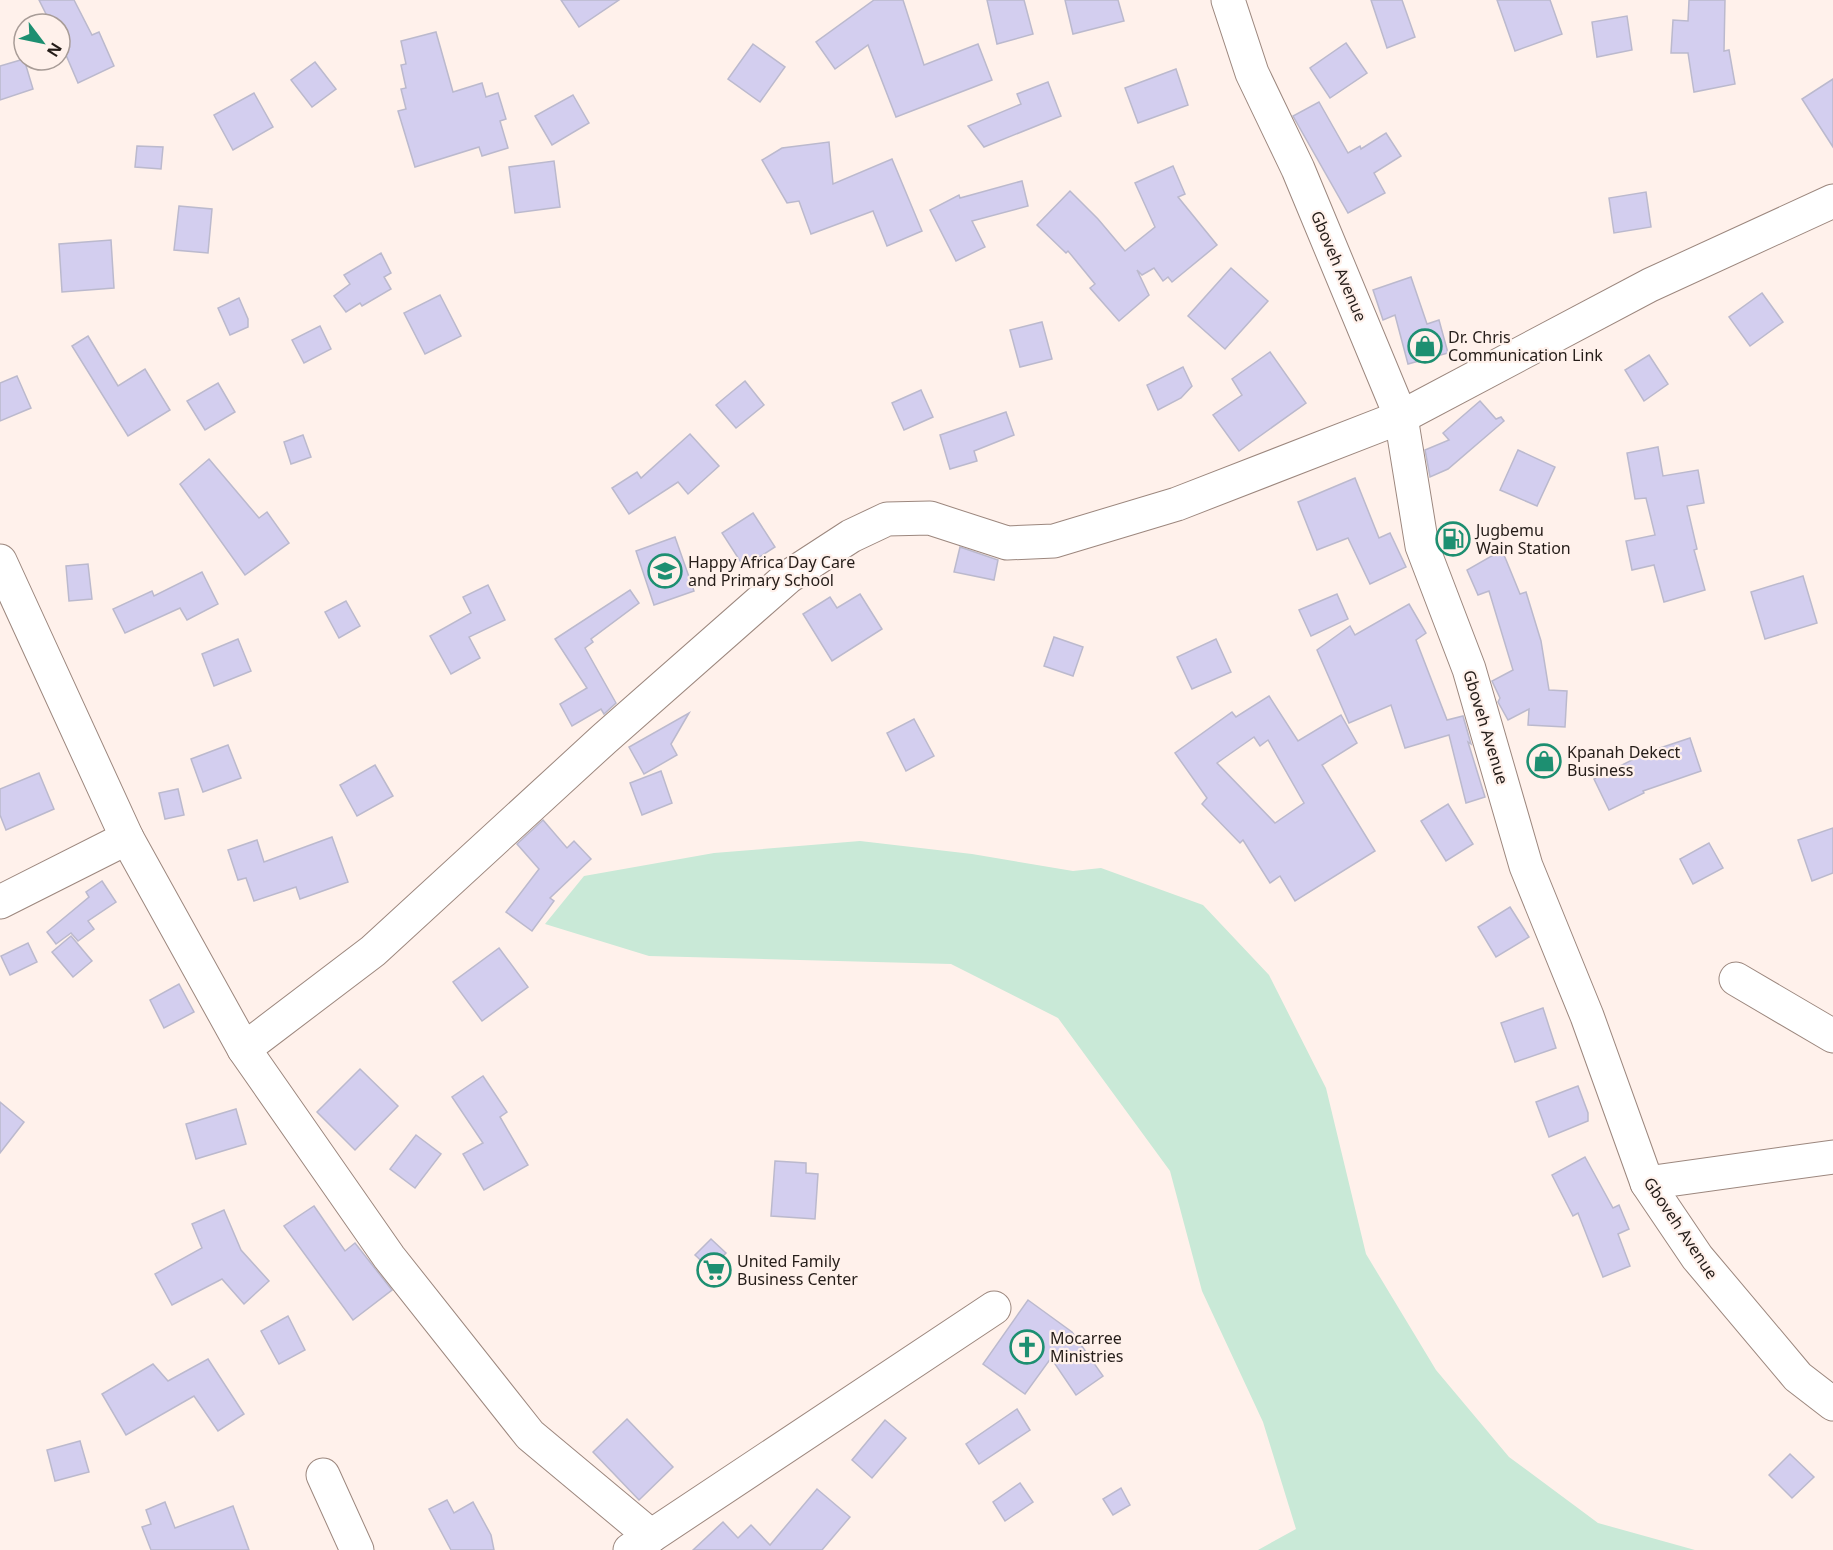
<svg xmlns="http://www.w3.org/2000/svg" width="1833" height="1550" font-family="'Noto Sans',sans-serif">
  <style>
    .green { fill: #c9e9d7 }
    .building { fill: #d3ceef; stroke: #bbb9cd; stroke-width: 1.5; fill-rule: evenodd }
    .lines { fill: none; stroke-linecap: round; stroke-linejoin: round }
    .minor-casing { stroke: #9c877e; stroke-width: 35 }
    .minor { stroke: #fff; stroke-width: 33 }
    .labels { text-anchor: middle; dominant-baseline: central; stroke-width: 4.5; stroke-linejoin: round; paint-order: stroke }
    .street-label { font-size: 16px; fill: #251d19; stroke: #fff1eb }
    .poi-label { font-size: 16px; fill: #251d19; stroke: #fff1eb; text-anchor: start }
  </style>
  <rect width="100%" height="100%" fill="#fff1eb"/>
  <path class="green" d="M860,841L972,854L1073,871L1101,868L1203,905L1269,975L1326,1088L1366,1254L1436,1370L1509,1457L1598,1523L1695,1550H1258L1296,1529L1263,1422L1202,1291L1170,1171L1058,1018L951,964L649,956L545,924L584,876L714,853Z"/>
  <g class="building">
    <path d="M39,0H74L92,35L99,32L114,66L78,83L60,41V24H51Z"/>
    <path d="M561,0H619L579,27Z"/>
    <path d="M874,0H903L924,65L978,44L992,80L896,117L868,45L835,69L816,42Z"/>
    <path d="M987,0H1024L1033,34L997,44Z"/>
    <path d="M1065,0H1118L1124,21L1073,34Z"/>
    <path d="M1371,0H1402L1415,37L1387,48Z"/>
    <path d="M1497,0H1550L1562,34L1515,51Z"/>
    <path d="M1689,0H1725L1724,51L1729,50L1735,84L1694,92L1688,53H1671L1673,20L1688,21Z"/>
    <path d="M1627,16L1632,50L1597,57L1592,22Z"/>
    <path d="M436,32L453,92L482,83L486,97L498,93L506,119L500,121L508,148L482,156L479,147L415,167L398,111L406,109L401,89L406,88L401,65L406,64L401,41Z"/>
    <path d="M1346,43L1367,73L1330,98L1310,68Z"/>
    <path d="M753,44L785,67L760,102L728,79Z"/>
    <path d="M24,59L33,89L0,100V66Z"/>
    <path d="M315,62L336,89L312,107L291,80Z"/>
    <path d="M1176,69L1188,105L1138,123L1125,88Z"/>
    <path d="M1833,79V147L1802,99Z"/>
    <path d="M1048,82L1061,116L984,147L968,126L1021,104L1017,94Z"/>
    <path d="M254,93L273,127L233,150L214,115Z"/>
    <path d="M573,95L589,123L552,145L535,116Z"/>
    <path d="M1319,102L1348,153L1360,146L1361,149L1386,133L1401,156L1374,173L1385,193L1348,213L1293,116Z"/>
    <path d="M829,142L833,184L892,159L922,231L887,246L873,211L811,234L799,201L787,203L762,160L782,148Z"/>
    <path d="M137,146L163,147L161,169L135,167Z"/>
    <path d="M554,161L560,207L515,213L509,167Z"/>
    <path d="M1173,166L1185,194L1178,197L1217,245L1172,282L1168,277L1163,281L1154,268L1142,275L1137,270L1149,295L1119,321L1090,288L1095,284L1068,251L1066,253L1037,225L1070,191L1098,219L1125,251L1155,227L1135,183Z"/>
    <path d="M1022,181L1028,206L972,221L985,247L956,261L930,210L959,195L960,198Z"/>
    <path d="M1646,192L1651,227L1614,233L1609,198Z"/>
    <path d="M179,206L212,209L208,253L174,250Z"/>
    <path d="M111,240L114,288L62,292L59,244Z"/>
    <path d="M381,253L391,273L384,277L391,289L362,306L360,303L346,312L334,296L350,284L344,275Z"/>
    <path d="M1231,268L1268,301L1225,349L1188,316Z"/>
    <path d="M1411,277L1427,324L1439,320L1448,353L1408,364L1395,315L1383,320L1373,290Z"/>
    <path d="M1762,293L1783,322L1750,346L1729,317Z"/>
    <path d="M440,295L461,336L425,354L404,313Z"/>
    <path d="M239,298L248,319V327L230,335L218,308Z"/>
    <path d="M1042,322L1052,359L1020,367L1010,330Z"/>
    <path d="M320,326L331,349L304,363L292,340Z"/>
    <path d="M88,336L118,386L145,369L170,410L128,436L72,346Z"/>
    <path d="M1270,352L1306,403L1239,451L1213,415L1242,395L1232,379Z"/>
    <path d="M1649,355L1668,384L1644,401L1625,370Z"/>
    <path d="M1183,367L1192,386L1181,398L1158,410L1147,385Z"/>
    <path d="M17,376L31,408L0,421V383Z"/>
    <path d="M745,381L764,405L736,428L716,405Z"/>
    <path d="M218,383L235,412L205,430L187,401Z"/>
    <path d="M921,390L933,417L904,430L892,403Z"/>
    <path d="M1480,401L1496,419L1501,417L1504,421L1448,469L1430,477L1425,450L1449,440L1443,433Z"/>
    <path d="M1006,412L1014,435L974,451L977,461L950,469L940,435Z"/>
    <path d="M690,434L719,466L688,494L678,482L629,514L612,488L637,472L641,478Z"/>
    <path d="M303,435L311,457L291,464L284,442Z"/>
    <path d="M1658,447L1663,476L1698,470L1704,503L1687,506L1697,549L1694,550L1705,590L1664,602L1654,565L1632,570L1626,541L1655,535L1646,498L1635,499L1627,453Z"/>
    <path d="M1518,450L1555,467L1537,506L1500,490Z"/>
    <path d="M209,459L259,518L267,512L289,543L245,575L180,484Z"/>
    <path d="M1355,478L1379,538L1390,533L1406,567L1370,584L1348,538L1317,550L1298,502Z"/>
    <path d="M753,513L775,547L744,567L722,533Z"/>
    <path d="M675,537L694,591L654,605L636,551Z"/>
    <path d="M960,547L998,560L994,580L954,572Z"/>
    <path d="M1502,550L1520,594L1526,592L1541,641L1549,690L1567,691L1565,727L1528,725L1529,709L1508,720L1498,702L1500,698L1492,681L1513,670L1489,591L1478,595L1467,570Z"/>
    <path d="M88,564L92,599L69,601L66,566Z"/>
    <path d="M202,572L218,604L187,620L180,608L125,633L113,609L152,591L154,596Z"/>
    <path d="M1803,576L1817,623L1765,639L1751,592Z"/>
    <path d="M488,585L505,620L469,637L480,658L451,674L430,636L471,613L463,597Z"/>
    <path d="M630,590L639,603L591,639L593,642L585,648L616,703L604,714L601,709L572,726L560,704L587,688L555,639Z"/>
    <path d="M860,594L882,629L832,661L803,614L830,597L837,608Z"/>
    <path d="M1337,594L1348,619L1311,636L1299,610Z"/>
    <path d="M346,601L360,626L339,638L325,612Z"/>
    <path d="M1409,604L1426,633L1416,640L1447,720L1463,716L1471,744L1468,742L1485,797L1466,803L1449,735L1405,748L1391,705L1349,723L1317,650L1350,626L1355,635Z"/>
    <path d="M1054,637L1083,647L1073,676L1044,666Z"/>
    <path d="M238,639L251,671L214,686L202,654Z"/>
    <path d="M1216,639L1231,672L1192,689L1177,657Z"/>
    <path d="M1269,696L1298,741L1341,715L1357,743L1322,765L1375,851L1295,901L1280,876L1270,883L1243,840L1240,843L1202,804L1207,798L1175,753L1232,712L1236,717ZM1254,737L1260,746L1268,740L1304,803L1275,823L1217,763Z"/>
    <path d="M689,713L671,744L677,755L644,774L629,747Z"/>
    <path d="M914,719L934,756L906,771L887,733Z"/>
    <path d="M1690,738L1701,771L1643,791L1644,793L1609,810L1594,779L1648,752Z"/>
    <path d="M228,745L241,778L203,792L191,759Z"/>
    <path d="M375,765L393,796L357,816L340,785Z"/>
    <path d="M661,771L672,803L642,815L630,783Z"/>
    <path d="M39,773L54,809L6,830L0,815V789Z"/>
    <path d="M178,789L184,815L165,819L159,793Z"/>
    <path d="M1448,804L1473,844L1446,861L1421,821Z"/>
    <path d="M543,820L567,848L574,841L591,859L550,898L554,901L532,931L506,912L539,869L517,844Z"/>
    <path d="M1833,828V873L1812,881L1798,840Z"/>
    <path d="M332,837L348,882L300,899L296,887L254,901L246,878L238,880L228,850L257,840L264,862Z"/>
    <path d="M1709,843L1723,868L1693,884L1680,859Z"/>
    <path d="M102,881L116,902L88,921L94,929L78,941L71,933L56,944L47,932L89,897L86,892Z"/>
    <path d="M1510,907L1529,937L1496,957L1478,927Z"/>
    <path d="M71,936L92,961L73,977L52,952Z"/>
    <path d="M28,943L37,962L10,975L1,956Z"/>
    <path d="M499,948L528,987L482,1021L453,982Z"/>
    <path d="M179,984L194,1012L164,1028L150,1000Z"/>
    <path d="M1543,1008L1556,1048L1515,1062L1501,1023Z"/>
    <path d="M360,1069L398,1106L355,1150L317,1112Z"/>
    <path d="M483,1076L507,1112L500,1117L528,1165L484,1190L463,1154L483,1143L452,1097Z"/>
    <path d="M1578,1086L1588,1113V1121L1549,1137L1536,1102Z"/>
    <path d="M0,1102L24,1122L0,1153Z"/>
    <path d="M236,1109L246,1144L196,1159L186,1124Z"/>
    <path d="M416,1135L441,1154L415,1188L390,1169Z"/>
    <path d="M1585,1157L1613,1208L1619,1205L1629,1229L1618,1234L1630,1266L1603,1277L1578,1213L1573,1216L1552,1175Z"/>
    <path d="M775,1161L806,1163V1173L818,1174L815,1219L771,1216Z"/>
    <path d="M314,1206L345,1251L355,1243L392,1290L353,1320L284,1226Z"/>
    <path d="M224,1210L241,1250L269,1281L244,1304L222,1279L172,1305L155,1274L202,1248L192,1224Z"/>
    <path d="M711,1239L726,1253L710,1269L695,1255Z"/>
    <path d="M1028,1300L1072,1332L1103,1376L1076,1395L1051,1358L1025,1394L983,1364Z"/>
    <path d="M288,1316L305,1350L279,1364L261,1331Z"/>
    <path d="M208,1359L244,1414L218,1431L194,1396L126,1435L102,1394L153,1364L168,1381Z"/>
    <path d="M1017,1409L1030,1430L979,1464L966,1444Z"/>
    <path d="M627,1419L673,1467L639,1500L593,1452Z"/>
    <path d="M885,1420L906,1438L872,1478L852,1460Z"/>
    <path d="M80,1441L89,1472L55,1481L47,1450Z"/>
    <path d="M1790,1454L1814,1477L1792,1498L1769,1475Z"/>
    <path d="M1020,1483L1033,1502L1005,1521L993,1502Z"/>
    <path d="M1121,1488L1130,1505L1113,1515L1103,1499Z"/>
    <path d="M817,1489L850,1517L822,1550H693L723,1522L738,1538L751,1525L770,1545Z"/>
    <path d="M447,1500L454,1513L473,1502L491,1535L494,1550H451L429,1509Z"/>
    <path d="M165,1502L175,1528L233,1506L249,1550H151L142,1527L151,1524L146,1510Z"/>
  </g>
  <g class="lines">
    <defs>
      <g id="minor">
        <path d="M1228,0L1252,73L1298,169L1401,417L1422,546L1469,669L1526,866L1587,1016L1647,1183L1697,1257L1798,1377L1833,1404"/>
        <path d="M0,561L127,838L244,1049L389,1257L530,1435L651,1536"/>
        <path d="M0,902L127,838"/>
        <path d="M1736,979L1833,1036"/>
        <path d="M244,1049L373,951L604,739L788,577L851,536L887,519L930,518L1007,543L1054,541L1177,504L1401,417L1650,285L1833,201"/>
        <path d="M1647,1183L1833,1157"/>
        <path d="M323,1475L357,1550"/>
        <path d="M630,1550L994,1308"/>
      </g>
    </defs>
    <use href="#minor" class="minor-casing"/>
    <use href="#minor" class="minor"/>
  </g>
  <defs>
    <symbol id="shop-ring" viewBox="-11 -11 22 22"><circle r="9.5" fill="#fff1eb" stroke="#1d8f71" stroke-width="1.5"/><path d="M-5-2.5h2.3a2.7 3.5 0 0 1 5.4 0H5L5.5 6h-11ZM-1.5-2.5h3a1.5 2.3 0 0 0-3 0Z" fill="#1d8f71"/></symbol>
    <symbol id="fuel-ring" viewBox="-11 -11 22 22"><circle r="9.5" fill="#fff1eb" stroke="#1d8f71" stroke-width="1.5"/><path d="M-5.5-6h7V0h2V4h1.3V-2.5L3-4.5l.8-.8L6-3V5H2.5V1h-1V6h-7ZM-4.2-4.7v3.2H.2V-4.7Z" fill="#1d8f71"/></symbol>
    <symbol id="school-ring" viewBox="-11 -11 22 22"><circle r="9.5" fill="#fff1eb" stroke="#1d8f71" stroke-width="1.5"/><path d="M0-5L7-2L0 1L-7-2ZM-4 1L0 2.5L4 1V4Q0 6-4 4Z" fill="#1d8f71"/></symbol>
    <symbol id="supermarket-ring" viewBox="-11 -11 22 22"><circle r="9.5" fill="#fff1eb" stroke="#1d8f71" stroke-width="1.5"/><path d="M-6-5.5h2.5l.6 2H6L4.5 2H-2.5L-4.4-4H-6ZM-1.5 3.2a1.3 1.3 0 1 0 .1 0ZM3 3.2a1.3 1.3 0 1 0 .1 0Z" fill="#1d8f71"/></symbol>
    <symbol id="church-ring" viewBox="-11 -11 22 22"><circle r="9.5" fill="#fff1eb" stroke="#1d8f71" stroke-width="1.5"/><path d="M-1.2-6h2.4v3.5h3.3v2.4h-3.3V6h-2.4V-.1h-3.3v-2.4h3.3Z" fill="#1d8f71"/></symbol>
  </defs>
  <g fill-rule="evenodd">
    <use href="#shop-ring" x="1406" y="327" width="38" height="38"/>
    <use href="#fuel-ring" x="1434" y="520" width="38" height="38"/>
    <use href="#school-ring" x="646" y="552" width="38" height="38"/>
    <use href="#shop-ring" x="1525" y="742" width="38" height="38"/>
    <use href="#supermarket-ring" x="695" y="1251" width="38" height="38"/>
    <use href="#church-ring" x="1008" y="1328" width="38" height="38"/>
  </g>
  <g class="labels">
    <g class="street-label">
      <text transform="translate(1339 266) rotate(67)">Gboveh Avenue</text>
      <text transform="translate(1486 727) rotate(73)">Gboveh Avenue</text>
      <text transform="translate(1681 1228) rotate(56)">Gboveh Avenue</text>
    </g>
    <g class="poi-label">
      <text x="1448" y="337">Dr. Chris<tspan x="1448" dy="18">Communication Link</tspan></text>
      <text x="1476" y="530">Jugbemu<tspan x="1476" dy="18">Wain Station</tspan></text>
      <text x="688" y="562">Happy Africa Day Care<tspan x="688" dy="18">and Primary School</tspan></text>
      <text x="1567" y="752">Kpanah Dekect<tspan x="1567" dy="18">Business</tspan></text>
      <text x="737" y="1261">United Family<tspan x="737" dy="18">Business Center</tspan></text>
      <text x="1050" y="1338">Mocarree<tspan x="1050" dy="18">Ministries</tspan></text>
    </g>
  </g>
  <g transform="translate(42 42) rotate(122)"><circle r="28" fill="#fff1eb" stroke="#a89c97" stroke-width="1.5"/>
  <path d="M0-4.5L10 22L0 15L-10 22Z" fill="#1d8f71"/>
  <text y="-9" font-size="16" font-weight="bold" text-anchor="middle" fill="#251d19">N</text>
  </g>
</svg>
